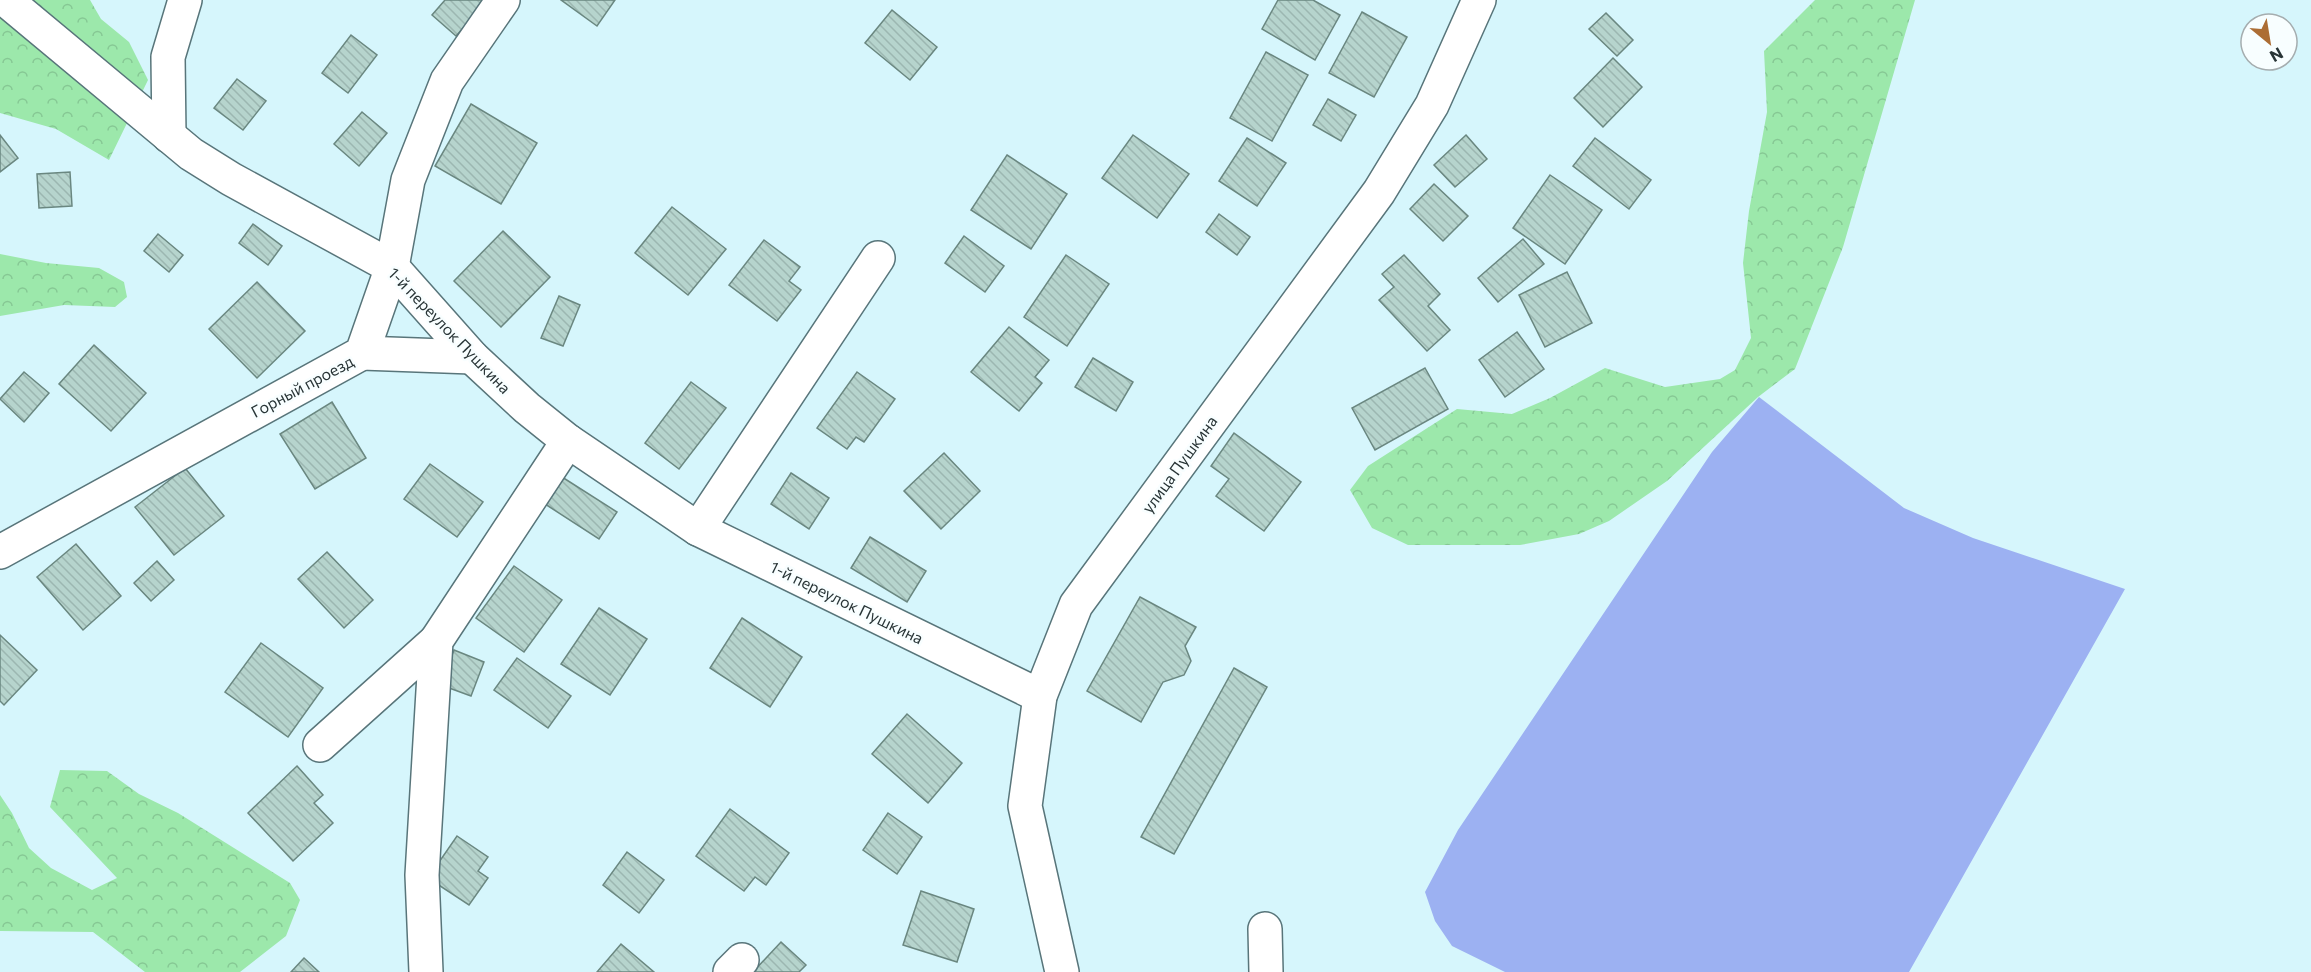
<svg xmlns="http://www.w3.org/2000/svg" width="2311" height="972" font-family="Commissioner,sans-serif">
  <style>
    .forest { fill: url(#forest-crowns) }
    .water { fill: #9cb1f2 }
    .building { fill: url(#building-back-hatch); stroke: #6a8780; stroke-width: 1.5 }
    .lines { fill: none; stroke-linecap: round; stroke-linejoin: round }
    .minor-casing { stroke: #58757a; stroke-width: 36 }
    .minor { stroke: #fff; stroke-width: 33 }
    .labels { text-anchor: middle; dominant-baseline: central; stroke-width: 5; stroke-linejoin: round; paint-order: stroke }
    .street-label { font-size: 16px; fill: #283436; stroke: #f8feff }
  </style>
  <defs>
    <pattern id="forest-crowns" width="20" height="18" patternUnits="userSpaceOnUse" patternTransform="scale(1.5)"><rect width="20" height="18" fill="#9ce8ab"/><path d="M2 6a3 3 0 1 1 6 0M12 15a3 3 0 1 1 6 0" fill="none" stroke="#86c894"/></pattern>
    <pattern id="building-back-hatch" width="6" height="6" patternUnits="userSpaceOnUse" patternTransform="scale(1.5)"><rect width="6" height="6" fill="#b6d4cd"/><path d="M-1 5l2 2M0 0l6 6M5-1l2 2" fill="none" stroke="#9cb7b1"/></pattern>
  </defs>
  <rect width="100%" height="100%" fill="#d6f6fc"/>
  <g class="forest">
    <path d="M0,0H90L101,19L129,42L148,80L109,160L56,129L0,113Z"/>
    <path d="M1815,0H1915L1843,247L1795,369L1758,397L1667,481L1609,521L1579,534L1520,545H1408L1372,528L1350,490L1368,466L1457,409L1512,414L1550,398L1605,368L1665,387L1720,379L1735,370L1751,338L1743,263L1749,211L1767,112L1764,51Z"/>
    <path d="M0,254L46,263L99,268L124,282L127,297L115,307L64,305L0,316Z"/>
    <path d="M60,770L107,771L139,794L178,813L290,883L300,900L286,936L240,972H145L93,932L0,931V795L12,813L29,848L51,868L92,890L117,878L50,807Z"/>
  </g>
  <path class="water" d="M1759,397L1904,508L1973,538L2125,589L1909,972H1505L1452,946L1435,921L1425,892L1458,830L1712,452Z"/>
  <g class="building">
    <path d="M445,0H488L456,36L432,15Z"/>
    <path d="M561,0H615L597,26Z"/>
    <path d="M1278,0H1313L1340,15L1315,60L1262,29Z"/>
    <path d="M892,10L937,47L910,80L865,43Z"/>
    <path d="M1362,12L1407,37L1374,97L1329,73Z"/>
    <path d="M1606,13L1633,40L1617,56L1589,29Z"/>
    <path d="M351,35L377,55L348,93L322,73Z"/>
    <path d="M1266,52L1308,75L1272,141L1230,118Z"/>
    <path d="M1613,58L1642,87L1603,127L1574,98Z"/>
    <path d="M237,79L266,101L243,130L214,108Z"/>
    <path d="M1328,99L1356,115L1341,141L1313,125Z"/>
    <path d="M471,104L537,143L501,204L435,166Z"/>
    <path d="M362,112L387,133L359,166L334,144Z"/>
    <path d="M0,135L18,158L0,172Z"/>
    <path d="M1133,135L1189,174L1157,218L1102,178Z"/>
    <path d="M1466,135L1487,159L1455,187L1434,165Z"/>
    <path d="M1247,138L1286,163L1257,206L1219,181Z"/>
    <path d="M1595,138L1651,180L1629,209L1573,166Z"/>
    <path d="M1007,155L1067,194L1031,249L971,210Z"/>
    <path d="M70,172L72,206L39,208L37,174Z"/>
    <path d="M1550,175L1602,210L1565,264L1513,228Z"/>
    <path d="M1434,184L1468,216L1443,241L1410,209Z"/>
    <path d="M672,207L726,249L688,295L635,253Z"/>
    <path d="M1219,214L1250,237L1237,255L1206,232Z"/>
    <path d="M253,224L282,246L268,265L239,243Z"/>
    <path d="M503,231L550,277L501,327L454,281Z"/>
    <path d="M158,234L183,255L169,272L144,251Z"/>
    <path d="M964,236L1004,266L985,292L945,263Z"/>
    <path d="M1523,239L1544,264L1498,302L1478,278Z"/>
    <path d="M764,240L800,267L789,281L801,290L777,321L729,285Z"/>
    <path d="M1066,255L1109,284L1067,346L1024,317Z"/>
    <path d="M1404,255L1440,294L1428,306L1450,330L1427,351L1379,300L1394,287L1382,274Z"/>
    <path d="M1567,272L1592,323L1545,347L1519,295Z"/>
    <path d="M257,282L305,331L257,378L209,329Z"/>
    <path d="M559,296L580,305L563,346L541,338Z"/>
    <path d="M1009,327L1049,360L1035,377L1042,383L1019,411L971,372Z"/>
    <path d="M1517,332L1544,369L1505,397L1479,360Z"/>
    <path d="M94,345L146,393L111,431L59,384Z"/>
    <path d="M1093,358L1133,382L1116,411L1075,387Z"/>
    <path d="M1425,368L1448,409L1375,450L1352,408Z"/>
    <path d="M24,372L49,393L24,422L0,399Z"/>
    <path d="M857,372L895,399L864,442L856,437L847,449L817,428Z"/>
    <path d="M691,382L726,408L679,469L645,443Z"/>
    <path d="M332,402L366,458L315,489L280,434Z"/>
    <path d="M1234,433L1301,482L1264,531L1216,496L1229,479L1211,466Z"/>
    <path d="M944,453L980,491L941,529L904,491Z"/>
    <path d="M430,464L483,502L457,537L404,499Z"/>
    <path d="M185,468L224,516L174,555L135,507Z"/>
    <path d="M791,473L829,498L809,529L771,504Z"/>
    <path d="M562,477L617,512L599,539L545,504Z"/>
    <path d="M870,537L926,571L907,602L851,568Z"/>
    <path d="M76,544L121,596L83,630L37,577Z"/>
    <path d="M327,552L373,600L344,628L298,579Z"/>
    <path d="M157,561L174,580L151,601L134,583Z"/>
    <path d="M514,566L562,600L524,652L476,618Z"/>
    <path d="M1140,597L1196,627L1185,646L1191,661L1184,675L1163,682L1141,722L1087,691Z"/>
    <path d="M599,608L647,639L610,695L561,664Z"/>
    <path d="M742,618L802,657L770,707L710,668Z"/>
    <path d="M0,635L37,670L4,705L0,701Z"/>
    <path d="M261,643L323,688L288,737L225,692Z"/>
    <path d="M454,650L484,662L471,696L441,685Z"/>
    <path d="M517,658L571,696L548,728L494,690Z"/>
    <path d="M1234,668L1267,687L1174,854L1141,837Z"/>
    <path d="M907,714L962,763L928,803L872,754Z"/>
    <path d="M297,766L323,795L314,803L333,823L293,861L248,813Z"/>
    <path d="M730,809L789,853L766,885L755,877L744,891L696,856Z"/>
    <path d="M888,813L922,837L897,874L863,850Z"/>
    <path d="M457,836L488,857L478,871L488,878L469,905L428,878Z"/>
    <path d="M627,852L664,880L639,913L603,885Z"/>
    <path d="M921,891L974,909L957,962L903,945Z"/>
    <path d="M781,942L806,965L799,972H753Z"/>
    <path d="M621,944L654,972H597Z"/>
    <path d="M304,958L319,972H291Z"/>
  </g>
  <g class="lines">
    <defs>
      <g id="minor">
        <path d="M6,0L191,154L231,179L392,267L472,357L527,408L568,441L698,529L1040,696"/>
        <path d="M169,136L168,57L185,0"/>
        <path d="M362,353L472,357"/>
        <path d="M698,529L878,258"/>
        <path d="M0,552L362,353L392,267L408,180L447,81L503,0"/>
        <path d="M320,745L436,641"/>
        <path d="M1265,929L1266,972"/>
        <path d="M426,972L422,875L436,641L568,441"/>
        <path d="M730,972L742,960"/>
        <path d="M1062,972L1025,806L1040,696L1076,605L1379,192L1432,105L1479,0"/>
      </g>
    </defs>
    <use href="#minor" class="minor-casing"/>
    <use href="#minor" class="minor"/>
  </g>
  <g class="labels">
    <g class="street-label">
      <text transform="translate(450 330) rotate(46)">1-й переулок Пушкина</text>
      <text transform="translate(302 386) rotate(-28)">Горный проезд</text>
      <text transform="translate(1179 464) rotate(-54)">улица Пушкина</text>
      <text transform="translate(847 602) rotate(26)">1-й переулок Пушкина</text>
    </g>
  </g>
  <g transform="translate(2269 42) rotate(150)"><circle r="28" fill="#f8feff" stroke="#a5adaf" stroke-width="1.5"/>
  <path d="M0-4.5L10 22L0 15L-10 22Z" fill="#ac6d34"/>
  <text y="-9" font-size="16" font-weight="bold" text-anchor="middle" fill="#283436">N</text>
  </g>
</svg>
